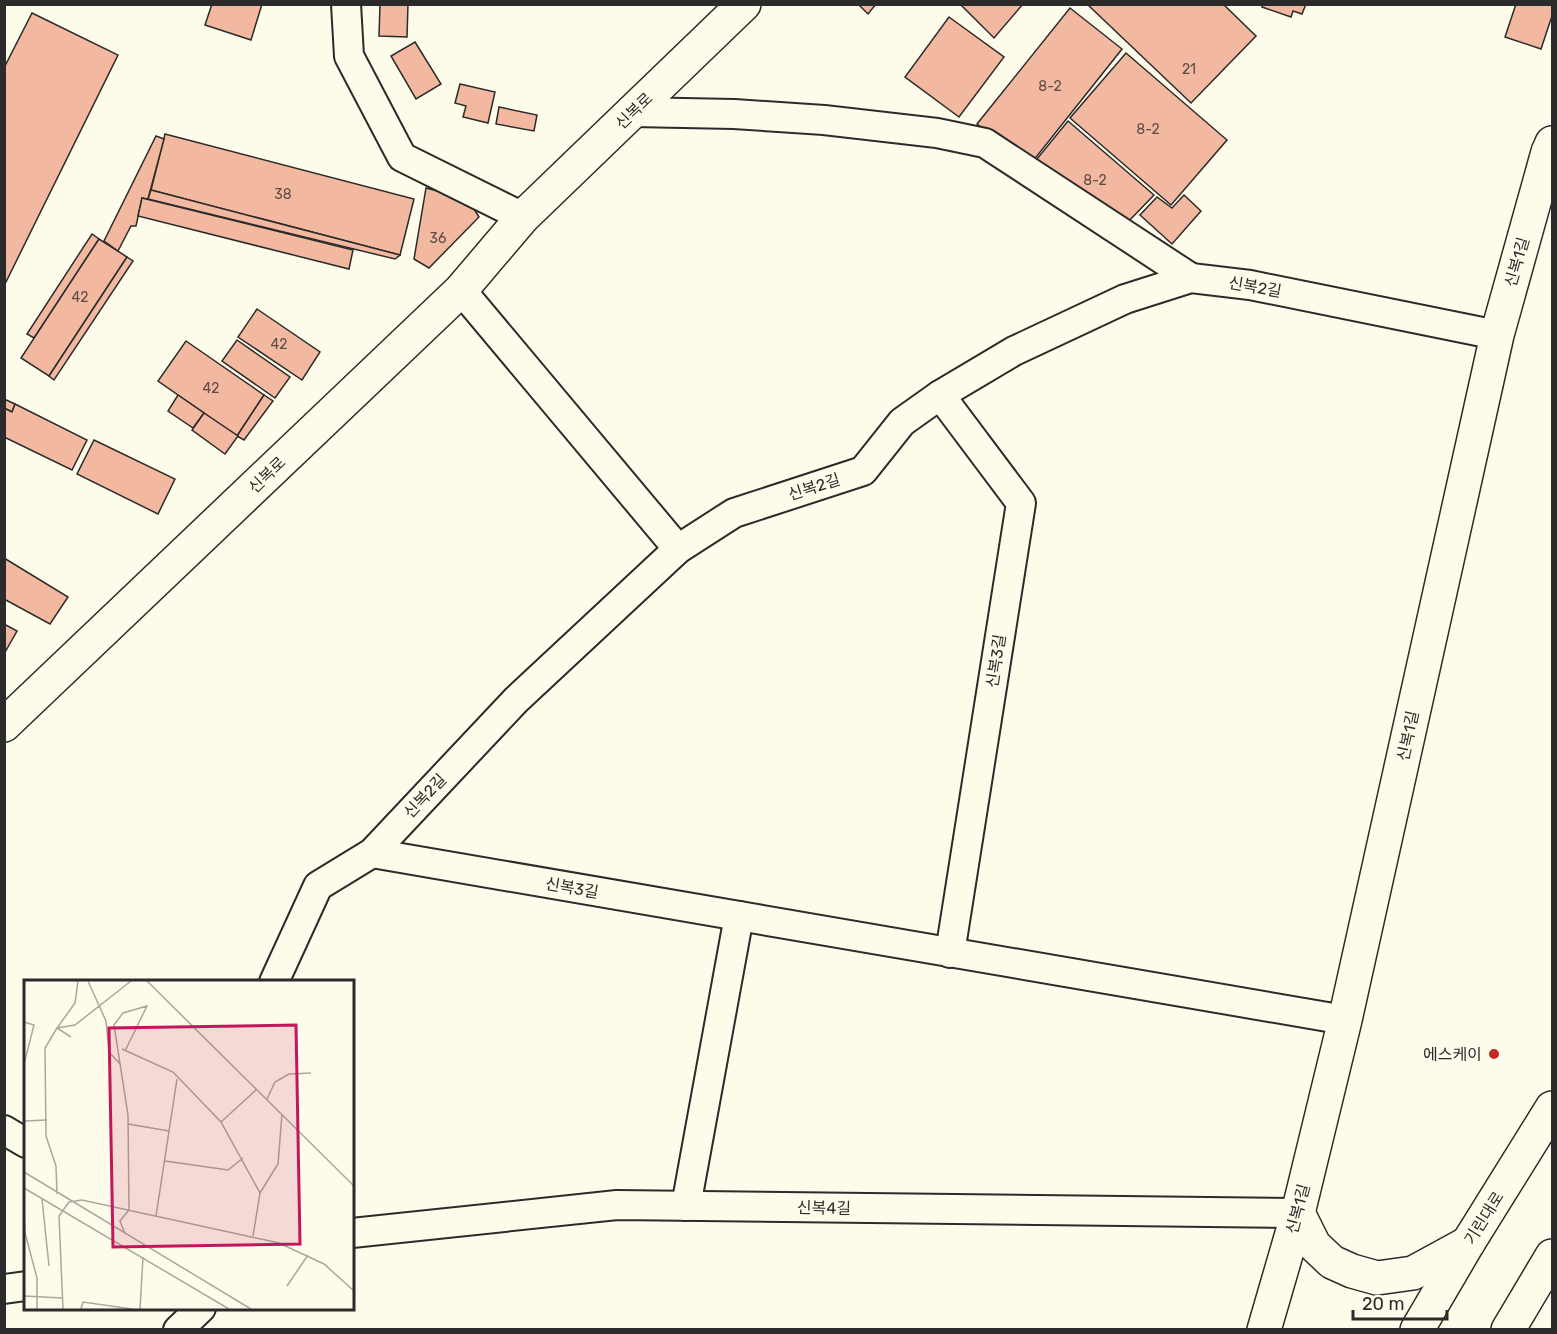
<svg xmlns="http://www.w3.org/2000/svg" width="1557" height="1334" font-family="Rubik,'Noto Sans KR',sans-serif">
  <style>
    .building { fill: #f2b8a0; stroke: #2b2b2b; stroke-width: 1.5 }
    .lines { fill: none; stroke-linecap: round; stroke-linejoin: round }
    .minor-casing { stroke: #2b2b2b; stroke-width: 32 }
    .tertiary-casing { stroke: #2b2b2b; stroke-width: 36 }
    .minor { stroke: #fdfbea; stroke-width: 28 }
    .tertiary { stroke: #fdfbea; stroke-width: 33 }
    .poi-dot { fill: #c62828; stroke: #fdfbea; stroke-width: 2 }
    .labels { text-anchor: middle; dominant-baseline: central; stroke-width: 4.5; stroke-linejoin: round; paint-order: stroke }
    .number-label { font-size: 14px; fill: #5d4e48 }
    .street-label { font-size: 16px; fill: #2b2b2b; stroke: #fdfbea }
    .poi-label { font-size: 16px; fill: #2b2b2b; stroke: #fdfbea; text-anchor: end }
    .inset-road { fill: none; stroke: #a9a89e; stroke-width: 1.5 }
    .view { fill: #c2185b; fill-opacity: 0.15; stroke: #c2185b; stroke-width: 3 }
    .inset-edge { fill: none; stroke: #2b2b2b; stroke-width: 3 }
  </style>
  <rect width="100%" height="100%" fill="#fdfbea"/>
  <g class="building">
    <path d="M212,4H262L251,40L205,25Z"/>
    <path d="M380,4H408L407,37L379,36Z"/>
    <path d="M858,4H876L868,14Z"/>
    <path d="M960,4H1023L994,38Z"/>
    <path d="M1087,4H1223L1256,36L1191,103Z"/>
    <path d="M1263,4H1306L1302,14L1293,11L1291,17L1262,7Z"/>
    <path d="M1516,4H1552V16L1541,49L1505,37Z"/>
    <path d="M1070,8L1122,49L1029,166L977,124Z"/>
    <path d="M32,13L118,55L4,286V68Z"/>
    <path d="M949,17L1004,57L959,117L905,77Z"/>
    <path d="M415,42L441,84L416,99L391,56Z"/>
    <path d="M1126,53L1227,140L1171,205L1070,118Z"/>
    <path d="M460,84L495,92L488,123L463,117L466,106L455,103Z"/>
    <path d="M499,107L537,115L534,131L496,124Z"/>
    <path d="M1068,121L1154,195L1124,226L1032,165Z"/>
    <path d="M165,134L414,199L400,255L151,190Z"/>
    <path d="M156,136L164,139L148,199L142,198L136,226H131L118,251L104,241Z"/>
    <path d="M426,188L468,199L479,217L429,268L414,259Z"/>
    <path d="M151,190L400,255L395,259L148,199Z"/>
    <path d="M1184,195L1201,211L1172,244L1140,215L1157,197L1172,208Z"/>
    <path d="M142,198L353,250L349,269L138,216Z"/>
    <path d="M92,234L99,239L34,338L27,334Z"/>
    <path d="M99,239L127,257L49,376L21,358Z"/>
    <path d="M127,257L133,261L54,380L49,376Z"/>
    <path d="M257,309L320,352L302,380L238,337Z"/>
    <path d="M237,340L290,377L275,398L222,361Z"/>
    <path d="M186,341L264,395L237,436L158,381Z"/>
    <path d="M178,395L204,413L193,428L168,411Z"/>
    <path d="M264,395L273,401L244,440L237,436Z"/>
    <path d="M4,399L15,404L12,412L4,408Z"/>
    <path d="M15,404L87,440L72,470L4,437V408L12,412Z"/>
    <path d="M204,413L238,436L225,454L192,430Z"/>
    <path d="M94,440L175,479L158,514L77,474Z"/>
    <path d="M4,558L68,597L50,624L4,599Z"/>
    <path d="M4,624L17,631L4,654Z"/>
  </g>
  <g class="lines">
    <defs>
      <g id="minor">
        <path d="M346,4L349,56L402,157L523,217"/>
        <path d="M633,112L734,114L824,120L937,133L985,143L1191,278"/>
        <path d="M461,290L678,549"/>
        <path d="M940,395L1021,503L950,953"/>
        <path d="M372,853L1345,1020"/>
        <path d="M274,982L318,886L372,853L516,700L678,549L734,513L863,471L902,422L940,395L1014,351L1125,299L1191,278L1250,285L1497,335"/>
        <path d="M4,1130L26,1143"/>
        <path d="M686,1206L739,916"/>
        <path d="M352,1233L617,1205L1298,1213"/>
        <path d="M4,1289L26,1286"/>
        <path d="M178,1330L201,1308"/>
      </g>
      <g id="tertiary">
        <path d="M4,725L461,290L523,217L744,4"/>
        <path d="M1298,1213L1314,1245L1332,1262L1352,1271L1377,1278L1413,1273L1468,1243"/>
        <path d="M1264,1330L1298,1213L1345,1020L1497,335L1548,152L1552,143"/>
        <path d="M1417,1330L1468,1243L1552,1108"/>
        <path d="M1508,1330L1552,1256"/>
      </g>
    </defs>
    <use href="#minor" class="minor-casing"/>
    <use href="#tertiary" class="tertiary-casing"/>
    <use href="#minor" class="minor"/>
    <use href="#tertiary" class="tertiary"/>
  </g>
  <circle class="poi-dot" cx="1494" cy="1054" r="6"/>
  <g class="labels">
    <g class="number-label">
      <text x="1189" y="69">21</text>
      <text x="1050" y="86">8-2</text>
      <text x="1148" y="129">8-2</text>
      <text x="1095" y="180">8-2</text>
      <text x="283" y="194">38</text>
      <text x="438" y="238">36</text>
      <text x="80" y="297">42</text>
      <text x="279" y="344">42</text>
      <text x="211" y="388">42</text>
    </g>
    <g class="street-label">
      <text transform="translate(634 111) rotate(-44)">신복로</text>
      <text transform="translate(1517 262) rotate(-74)">신복1길</text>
      <text transform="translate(1255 287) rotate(10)">신복2길</text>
      <text transform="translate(267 475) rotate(-44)">신복로</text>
      <text transform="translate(814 487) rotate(-18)">신복2길</text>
      <text transform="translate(996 661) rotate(-81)">신복3길</text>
      <text transform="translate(1408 736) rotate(-78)">신복1길</text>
      <text transform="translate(425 796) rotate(-47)">신복2길</text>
      <text transform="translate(572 888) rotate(10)">신복3길</text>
      <text transform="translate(824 1208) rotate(1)">신복4길</text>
      <text transform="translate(1298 1209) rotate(-75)">신복1길</text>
      <text transform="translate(1484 1218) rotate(-58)">기린대로</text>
    </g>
    <g class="poi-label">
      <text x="1482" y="1054">에스케이</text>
    </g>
  </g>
  <g transform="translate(24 980)">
    <rect width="330" height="330" fill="#fdfbea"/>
    <path class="inset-road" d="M64,1L82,41L85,72L97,85M123,1L330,206M0,42L10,45L0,84M47,57L33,48L51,23L54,1M98,69L149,92L197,142L236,213L229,256M101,71L123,26L99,33L90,45L104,135L105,230L96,241L101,254M243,119L251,102L265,94L287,93M0,141L23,140M197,142L232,110M104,144L145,151M141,181L204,190L219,178M0,192L227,329M0,208L205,329M236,213L254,184L258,134M33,214L32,186L22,156L21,68L33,48L51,45L107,1M18,219L25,286M0,230L1,253L13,298V329M132,236L153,99M263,306L284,275M0,316L38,318M39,329L35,236L45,222L58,220L255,263L300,284L330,311M57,329L59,322L108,329M116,329L119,277"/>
    <path class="view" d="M272,45L276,264L89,267L85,48Z"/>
    <rect width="330" height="330" class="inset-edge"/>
  </g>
  <rect width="1557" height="1334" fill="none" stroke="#2b2b2b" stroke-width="12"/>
  <path d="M1353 1310v9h94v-9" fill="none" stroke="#2b2b2b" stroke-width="3"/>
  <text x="1362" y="1310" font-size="18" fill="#2b2b2b" stroke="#fdfbea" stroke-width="4.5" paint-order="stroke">20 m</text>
</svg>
